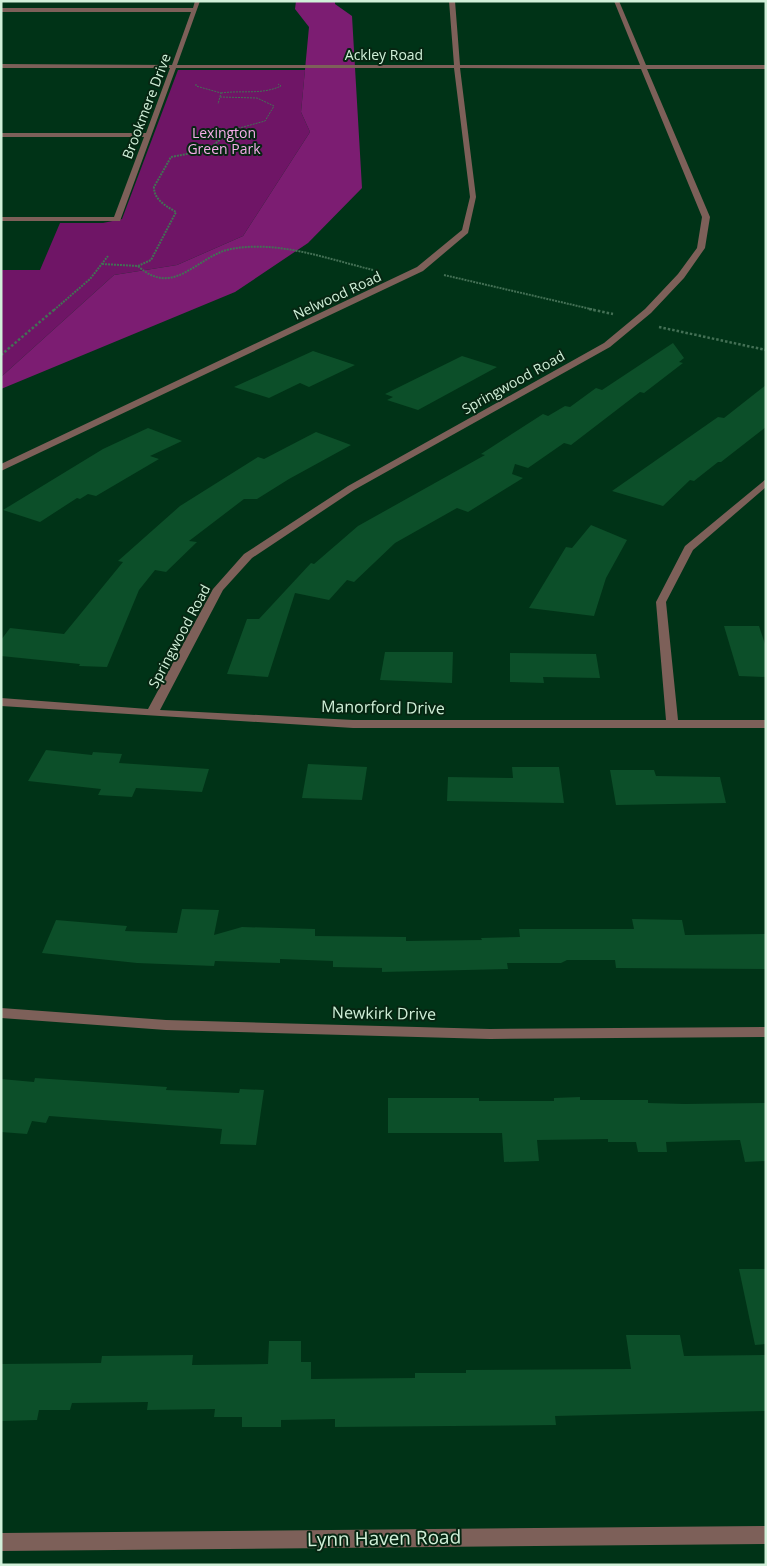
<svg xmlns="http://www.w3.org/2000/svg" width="767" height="1566" font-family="'Open Sans',sans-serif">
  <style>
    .green { fill: #6f1566 }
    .forest { fill: #7c1d72 }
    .building { fill: #0c4f29 }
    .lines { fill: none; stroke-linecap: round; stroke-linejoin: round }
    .path-far2 { stroke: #437055; stroke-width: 1; stroke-dasharray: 2 1; stroke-linecap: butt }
    .path-far1 { stroke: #437055; stroke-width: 2; stroke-dasharray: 2 1; stroke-linecap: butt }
    .path { stroke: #437055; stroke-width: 2.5; stroke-dasharray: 2.5 2; stroke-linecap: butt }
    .street { fill: #7d6059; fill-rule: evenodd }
    .labels { text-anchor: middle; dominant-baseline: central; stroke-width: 4; stroke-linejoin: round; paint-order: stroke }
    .far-street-label { font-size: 14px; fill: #d1f0d9; stroke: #062612 }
    .far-park-label { font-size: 14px; fill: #f6ade9; stroke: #062612 }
    .street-label { font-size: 16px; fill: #d1f0d9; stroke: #062612 }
    .near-street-label { font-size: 19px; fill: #d1f0d9; stroke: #062612 }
  </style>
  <rect width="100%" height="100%" fill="#003317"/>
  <path class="green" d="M178,70H305L301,112L310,132L243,236L177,265L114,275L1,377V270H40L60,223H103L122,219Z"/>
  <path class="forest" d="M296,1H335V4L352,16L362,188L308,243L235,292L1,389V377L114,275L177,265L243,236L310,132L301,112L309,27L295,9Z"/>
  <g class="building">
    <path d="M673,343L684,358L679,362L683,363L644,393L640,392L571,445L564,443L528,468L515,464L512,474L523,478L468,512L457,508L395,543L354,582L347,580L329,600L295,593L268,677L227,674L247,619H259L311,563L314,564L358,526L485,455L481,454L543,414L548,416L565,406L570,407L596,388L602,390Z"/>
    <path d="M313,351L355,365L309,387L300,383L269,398L234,387Z"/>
    <path d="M462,356L497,367L418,410L387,400L393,397L385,394Z"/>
    <path d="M766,385V427L721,462H718L694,481L690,480L663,506L612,491L718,417L724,418Z"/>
    <path d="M148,428L182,441L150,456L159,459L96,496L88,494L80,499L77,498L40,522L3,510L103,449Z"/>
    <path d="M316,432L351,445L289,479L257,499H244L189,541L197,542L166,572L155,570L139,590L107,667L79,666L80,664L1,656V640L10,628L64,634L123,562L118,561L180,506L258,457L264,459Z"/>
    <path d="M591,525L627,540L606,578L594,616L529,608L566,547L572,548Z"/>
    <path d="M724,626H759L766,647V677L739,676Z"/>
    <path d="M385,652H453L452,683L380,680Z"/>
    <path d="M510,653L596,654L600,678L543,677L544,683L510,682Z"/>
    <path d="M46,750L92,755L93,752L122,754L119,763L209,769L202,792L136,788L132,797L98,795L101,789L28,781Z"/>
    <path d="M308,764L367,767L362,800L302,798Z"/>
    <path d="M512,767H559L564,803L447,801L448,777L513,778Z"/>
    <path d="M610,770H654L656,776L720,777L726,803L616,805Z"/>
    <path d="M182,909L219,910L214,935L242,927L315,929V936L406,937V941L482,940L481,938L520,937L519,929H634L632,919L682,920L685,935L766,934V969L616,968L615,960H567L561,963H507L508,969L382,972V968L333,967V961L280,959V963L215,961L214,966L137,963L42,953L56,920L127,926L125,931L177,933Z"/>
    <path d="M35,1078L167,1087L166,1090L239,1093L240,1089L264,1090L256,1145L220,1144L222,1129L49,1116L46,1123L32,1121L27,1134L1,1132V1079L34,1082Z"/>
    <path d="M580,1097V1100H648V1103L684,1104L766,1103V1161L745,1162L740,1140L666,1142L667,1152H638L636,1142H608V1139L537,1140L539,1161L504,1162L502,1133H388V1098H479V1101H554V1098Z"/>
    <path d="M739,1269H766V1344L755,1345Z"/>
    <path d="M626,1335H680L684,1356L766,1355V1411L555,1416L556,1425L335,1427V1419L281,1420V1427H242V1417H214L215,1409L147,1410L148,1402L72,1403L70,1410H39L37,1420L1,1421V1364L101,1363L102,1356L193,1355L192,1365L268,1364L269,1341H301V1362H311V1379L415,1378V1373H466V1370L631,1369Z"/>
  </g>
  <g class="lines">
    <g class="path-far2">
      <path d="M196,84V86L221,93L218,104"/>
      <path d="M221,93C242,90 262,95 281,86L278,84"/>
      <path d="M220,97L257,98L274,106L265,121L232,130L223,138"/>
    </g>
    <g class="path-far1">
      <path d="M102,264L138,266L151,260L176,212C166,206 154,200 154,187L171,157L208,150L224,136"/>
      <path d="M138,266C174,299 198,255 231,249C278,240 328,259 373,270"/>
      <path d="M444,275L595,310"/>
      <path d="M54,310L90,279L108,256"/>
    </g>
    <g class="path">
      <path d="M589,309L613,314"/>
      <path d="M659,327L766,350"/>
      <path d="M1,355L55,309"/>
    </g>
    <g class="street">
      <path d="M195,1H200L177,65H454L449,1H455L460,65H640L614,1H619L646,65H766V69H647L710,217L705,248L684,278L651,313L610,347L354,490L252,558L223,590L160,710L353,720H666L656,602L685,546L766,479V487L693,550L666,602L678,720H766V728H353L1,706V698L148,709L213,589L244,554L348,486L604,343L645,309L678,274L697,248L702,217L641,69L460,68L476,197L468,233L423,271L1,471V464L417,267L462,230L470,197L454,68H176L120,221H1V217H114L144,137H1V133H146L170,68H1V64L172,65L191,12H1V8H193Z"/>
      <path d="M1,1008L166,1020L490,1029L766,1027V1037L490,1039L166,1030L1,1018Z"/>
      <path d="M766,1526V1544L1,1551V1533Z"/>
    </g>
  </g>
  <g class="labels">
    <g class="far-street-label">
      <text x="384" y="54">Ackley Road</text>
      <text transform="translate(146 106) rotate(-69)">Brookmere Drive</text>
      <text transform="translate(337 295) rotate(-25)">Nelwood Road</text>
      <text transform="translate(513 382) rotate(-29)">Springwood Road</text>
      <text transform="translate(179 636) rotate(-62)">Springwood Road</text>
    </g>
    <g class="far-park-label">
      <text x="224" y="132">Lexington<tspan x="224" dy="16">Green Park</tspan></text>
    </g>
    <g class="street-label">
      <text transform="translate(383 707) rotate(1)">Manorford Drive</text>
      <text transform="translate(384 1013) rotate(1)">Newkirk Drive</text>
    </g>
    <g class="near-street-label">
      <text transform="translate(384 1538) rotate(-1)">Lynn Haven Road</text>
    </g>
  </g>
  <rect width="767" height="1566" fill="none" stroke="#d1f0d9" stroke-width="5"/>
</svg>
